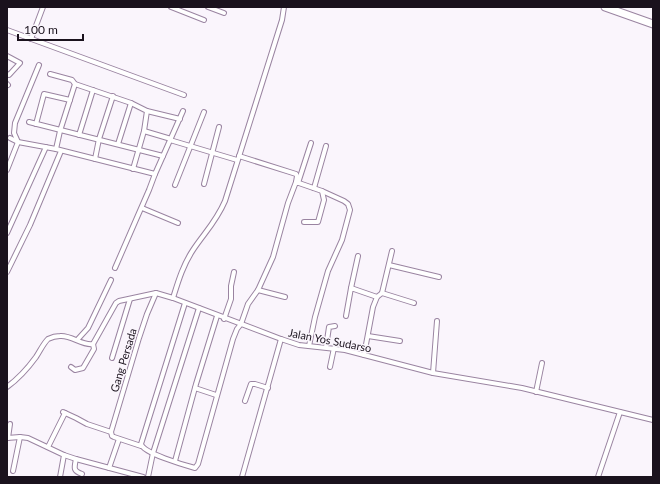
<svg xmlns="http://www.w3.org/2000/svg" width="660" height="484" font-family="Lato,sans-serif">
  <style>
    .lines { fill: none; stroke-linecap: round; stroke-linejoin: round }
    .street-casing { stroke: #9a84a1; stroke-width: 6 }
    .highway-casing { stroke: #9a84a1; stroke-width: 9 }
    .street { stroke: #fff; stroke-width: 4 }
    .highway { stroke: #fff; stroke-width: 7 }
    .labels { text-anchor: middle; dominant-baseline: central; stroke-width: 3; stroke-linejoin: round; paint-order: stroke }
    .street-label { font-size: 11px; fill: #1a121d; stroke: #faf5fc }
  </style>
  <rect width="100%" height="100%" fill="#faf5fc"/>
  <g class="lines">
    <defs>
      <g id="street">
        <path d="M171,7L204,20"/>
        <path d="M208,7L224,13"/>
        <path d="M7,30L184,95"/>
        <path d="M31,39L43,7"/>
        <path d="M7,56L20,63L9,75L7,74"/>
        <path d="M50,74L72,80L75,84L131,103L147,111L144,131L133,169"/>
        <path d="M7,84L8,85"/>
        <path d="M147,111L180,119"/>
        <path d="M29,122L163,156"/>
        <path d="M36,124L44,94L70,100"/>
        <path d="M144,131L171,139"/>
        <path d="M79,135L93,90"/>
        <path d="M10,138L18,142L56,149L60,131L75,84"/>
        <path d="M170,140L237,160"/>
        <path d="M118,144L131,103"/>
        <path d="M56,149L155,174L183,111"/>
        <path d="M239,156L296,174L297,176L296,182L322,191L324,200L318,222H304"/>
        <path d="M95,159L99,139L113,96"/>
        <path d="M7,170L18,142L14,133L15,123L39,65"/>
        <path d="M298,183L311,143"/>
        <path d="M204,184L219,127"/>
        <path d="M175,185L204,112"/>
        <path d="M314,188L326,146"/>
        <path d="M142,208L178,223"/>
        <path d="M7,233L46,147"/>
        <path d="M389,265L439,277"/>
        <path d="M115,268L149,190L155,174"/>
        <path d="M7,272L30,225L61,151"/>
        <path d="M351,288L358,256"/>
        <path d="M258,290L285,297"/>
        <path d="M382,293L414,303"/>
        <path d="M173,298C178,282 183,265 193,250C205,232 216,222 225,201L282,20L284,7"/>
        <path d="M185,303L141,444C143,453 184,465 195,468L198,464L233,339L237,329L241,324L248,304L258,290L273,257L288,203L296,182"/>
        <path d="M346,316L351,288L377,297"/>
        <path d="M224,319L231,299V286L234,272"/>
        <path d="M368,336L400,341"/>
        <path d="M78,339L88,328L111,280"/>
        <path d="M309,346L315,317L328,271L342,240L350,210L348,204L344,201L322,191"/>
        <path d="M326,347L329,327L335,326"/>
        <path d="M364,355L373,307L377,297L382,293L392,251"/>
        <path d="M112,358L130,299"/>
        <path d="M71,367L75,370L83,368L94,349L93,344"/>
        <path d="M330,367L334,348"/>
        <path d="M433,373L437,321"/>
        <path d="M7,387C18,379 28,368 36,357C40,351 43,344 48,339C52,337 56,336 60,336C72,335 82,346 93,344L116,303L119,301L156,293L173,298L281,339L299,345L345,350L433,373L522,388L653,420"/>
        <path d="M195,388L216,395"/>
        <path d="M536,392L542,363"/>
        <path d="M245,401L251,384H255L268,388"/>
        <path d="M63,412L76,418L87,424L111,432L112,436L114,437L141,446"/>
        <path d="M111,432L139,338L147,314L156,293"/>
        <path d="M7,438L20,437L28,438L64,455L60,477"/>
        <path d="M8,438L10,424"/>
        <path d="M48,447L65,413"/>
        <path d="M64,455L76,459L143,477"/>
        <path d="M76,459C74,468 73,471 82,474"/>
        <path d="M175,461L196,384L217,316"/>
        <path d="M109,468L119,439"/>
        <path d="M13,471L20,437"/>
        <path d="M148,477L153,453L199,308"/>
        <path d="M242,477L281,339"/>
        <path d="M598,477L620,412"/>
      </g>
      <path id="highway" d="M605,7L653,24"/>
    </defs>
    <use href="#street" class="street-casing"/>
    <use href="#highway" class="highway-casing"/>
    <use href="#street" class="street"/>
    <use href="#highway" class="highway"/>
  </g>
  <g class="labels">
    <g class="street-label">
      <text transform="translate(330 340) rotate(11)">Jalan Yos Sudarso</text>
      <text transform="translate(123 360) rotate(-73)">Gang Persada</text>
    </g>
  </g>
  <rect width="660" height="484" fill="none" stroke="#1a121d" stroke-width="16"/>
  <path d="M18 34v6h65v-6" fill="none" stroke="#1a121d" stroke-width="2"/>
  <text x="24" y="34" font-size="12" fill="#1a121d" stroke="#faf5fc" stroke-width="3" paint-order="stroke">100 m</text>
</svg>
